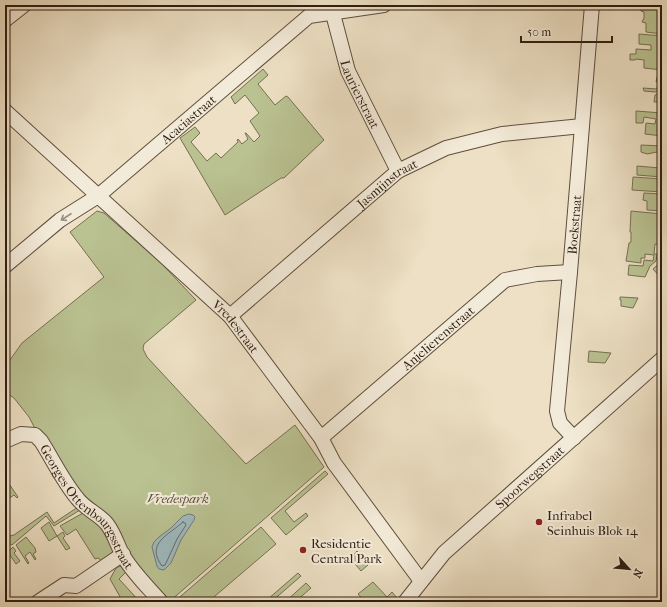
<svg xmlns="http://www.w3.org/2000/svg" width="667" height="607" font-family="'IM FELL French Canon',serif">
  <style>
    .green { fill: #bac292; stroke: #757052 }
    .water { fill: #9ebabf; stroke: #727b79 }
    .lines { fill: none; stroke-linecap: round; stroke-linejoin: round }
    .shore { stroke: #676c68; stroke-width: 1 }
    .street-casing { stroke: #5f4e3e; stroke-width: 16 }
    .street { stroke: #f3ebd9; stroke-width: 14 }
    .oneway { stroke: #9b8e7f }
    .poi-dot { fill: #8f2418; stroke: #f3ebd9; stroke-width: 1.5 }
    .labels { text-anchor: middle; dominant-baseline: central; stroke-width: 4; stroke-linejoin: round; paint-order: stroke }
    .street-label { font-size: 13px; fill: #301d11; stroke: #f3ebd9 }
    .park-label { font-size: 13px; font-style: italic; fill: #594f38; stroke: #f3ebd9 }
    .poi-label { font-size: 13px; fill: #301d11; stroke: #f3ebd9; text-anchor: start }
  </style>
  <rect width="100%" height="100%" fill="#ede0c4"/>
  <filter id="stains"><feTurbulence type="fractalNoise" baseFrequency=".005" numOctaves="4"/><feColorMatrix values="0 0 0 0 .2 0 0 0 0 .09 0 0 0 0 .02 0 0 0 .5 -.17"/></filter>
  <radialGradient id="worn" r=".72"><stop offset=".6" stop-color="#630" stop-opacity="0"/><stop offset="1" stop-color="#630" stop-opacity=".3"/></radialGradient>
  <g class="green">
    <path d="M630,5H662V34L646,32V23L642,22L644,18V12L641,11V7H630Z"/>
    <path d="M639,34L662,36V70L644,68V60L636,59L635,60H630V54H636V49L651,50V45L639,44Z"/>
    <path d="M263,69L268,75L258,84L275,105L286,96L288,97L324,140L284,178H281L225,215L180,138L195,127L200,133L191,142L207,161L216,153L221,158L238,142L237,140L238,139L242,144L248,139L245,133H246L254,142L260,136L250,121L259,113L245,95L235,104L231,97Z"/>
    <path d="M658,73H662V90L655,92L644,91L643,88L657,89L658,82H656Z"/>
    <path d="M662,92V102H654L655,95Z"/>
    <path d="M636,111L662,113V136L645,134L646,123L655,124L656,119L644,117L643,123H636Z"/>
    <path d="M641,145L662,146V151L647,154L641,152Z"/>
    <path d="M661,164H662V177L637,175V166L660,168Z"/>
    <path d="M633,177L662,179V192L632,190Z"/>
    <path d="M644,193L662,194V211L647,210V201L643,200Z"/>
    <path d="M97,211L104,213L161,263L196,300L144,344L143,349L147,357L246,464L295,425L324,467L169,602H162L79,498L42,442L29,417L14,398L5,392V367L22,343L104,277L70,232Z"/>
    <path d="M631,211L662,214V255H661L662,245L655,244L654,254H657L656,261L650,266L645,277L628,275L629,265L643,266L644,260L653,261L654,255L645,254V258H641V263L626,261L629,243L631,242V232H630Z"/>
    <path d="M662,261V279L653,269Z"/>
    <path d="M620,297H621L638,298L633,308L621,306V300H620Z"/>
    <path d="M589,351L611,353L605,363L588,362Z"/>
    <path d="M325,471L328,474L285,511L294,522L306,513L308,516L286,535L271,518Z"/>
    <path d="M5,478L18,497L17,498L14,495L8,499L5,495Z"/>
    <path d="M78,507L80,510L54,526L46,516L12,545L5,541V537L14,535L47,512L54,523Z"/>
    <path d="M83,513L96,518L115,546L108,562L104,563L98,558L95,559L76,529L67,535L60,526Z"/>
    <path d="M49,522L57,536L63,532L65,536L63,538L70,548L66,550L57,536L49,541L41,528Z"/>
    <path d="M261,527L276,544L208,602H174Z"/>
    <path d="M26,537L35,548L36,552L33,554L36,559L35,560L30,552L25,556L29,563L28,564L16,545Z"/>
    <path d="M13,547L16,551L14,553L20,561L16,564L8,552Z"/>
    <path d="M357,551L368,565L361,571L350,558Z"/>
    <path d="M120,566L127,571L119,579L140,602H123L110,579L116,568Z"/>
    <path d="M298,573L301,576L271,602L268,599Z"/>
    <path d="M373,582L387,597L392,592L397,598L395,602H365L358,594Z"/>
    <path d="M306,583L311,588L295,602H285Z"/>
  </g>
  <path class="water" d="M189,514L193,515L195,517L194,520L181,540L171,563L164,570L159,569L157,566L152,547L154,542L159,537L171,528L183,516Z"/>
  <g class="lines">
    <path class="shore" d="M183,522L185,523L186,525L177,539L167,561L165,565L162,566C145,543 169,535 183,522Z"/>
    <defs>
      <g id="street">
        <path id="s1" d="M333,14L348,71L398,171"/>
        <path d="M5,20L24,5"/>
        <path id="s2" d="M5,111L230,316L321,438L334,463L421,581"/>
        <path id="s3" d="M5,266L60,220L98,196L309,16L384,5"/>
        <path id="s4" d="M230,316L398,171L446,148L502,134L582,126"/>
        <path id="s5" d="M321,438L505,280L537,274L570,272"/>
        <path id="s6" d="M574,438L560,423L557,411L570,272L592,5"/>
        <path id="s7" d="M5,441L21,434L35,435L41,441C53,460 63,481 77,498C85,509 99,514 107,524C114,533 117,544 122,554C132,572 148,587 161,602"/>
        <path d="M38,602L64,585L76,586L123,554"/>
        <path id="s8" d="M405,602L444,553L662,359"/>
      </g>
    </defs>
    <use href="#street" class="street-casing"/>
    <use href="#street" class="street"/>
  </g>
  <defs><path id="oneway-shaft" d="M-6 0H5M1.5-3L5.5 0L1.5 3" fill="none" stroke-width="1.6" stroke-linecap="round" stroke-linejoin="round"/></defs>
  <use class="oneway" href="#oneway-shaft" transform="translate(66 217) rotate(147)"/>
  <g class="poi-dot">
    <circle cx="539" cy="522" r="4"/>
    <circle cx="303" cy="550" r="4"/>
  </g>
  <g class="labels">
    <g class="street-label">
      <text stroke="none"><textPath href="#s1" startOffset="85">Laurierstraat</textPath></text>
      <text stroke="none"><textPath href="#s3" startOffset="235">Acaciastraat</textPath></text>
      <text stroke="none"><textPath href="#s4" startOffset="206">Jasmijnstraat</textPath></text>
      <text stroke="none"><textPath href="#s6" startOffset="220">Boekstraat</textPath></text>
      <text stroke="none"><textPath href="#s2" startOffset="316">Vredestraat</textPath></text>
      <text stroke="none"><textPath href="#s5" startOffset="154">Anjelierenstraat</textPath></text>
      <text stroke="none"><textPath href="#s8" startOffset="177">Spoorwegstraat</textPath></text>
      <text stroke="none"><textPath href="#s7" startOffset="121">Georges Ottenbourgsstraat</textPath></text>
    </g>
    <g class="park-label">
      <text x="178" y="498">Vredespark</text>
    </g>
    <g class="poi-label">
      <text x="547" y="515">Infrabel<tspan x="547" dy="15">Seinhuis Blok 14</tspan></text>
      <text x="311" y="543">Residentie<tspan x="311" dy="15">Central Park</tspan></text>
    </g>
  </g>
  <rect width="667" height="607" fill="none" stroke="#ede0c4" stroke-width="20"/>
  <rect x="6" y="6" width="655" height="595" fill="none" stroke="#301d11" stroke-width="2"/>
  <rect x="10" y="10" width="647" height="587" fill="none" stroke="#301d11"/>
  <g transform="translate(629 569) rotate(117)" stroke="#f3ebd9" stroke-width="3" paint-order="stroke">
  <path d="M0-3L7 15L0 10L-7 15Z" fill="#301d11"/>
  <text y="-6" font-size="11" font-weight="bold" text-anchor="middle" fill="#301d11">N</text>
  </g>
  <path d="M521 36v6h91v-6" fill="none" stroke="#301d11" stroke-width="2"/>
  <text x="527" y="36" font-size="12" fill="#301d11" stroke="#f3ebd9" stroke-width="3" paint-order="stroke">50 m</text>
  <rect width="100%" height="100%" filter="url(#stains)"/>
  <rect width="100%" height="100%" fill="url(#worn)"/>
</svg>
